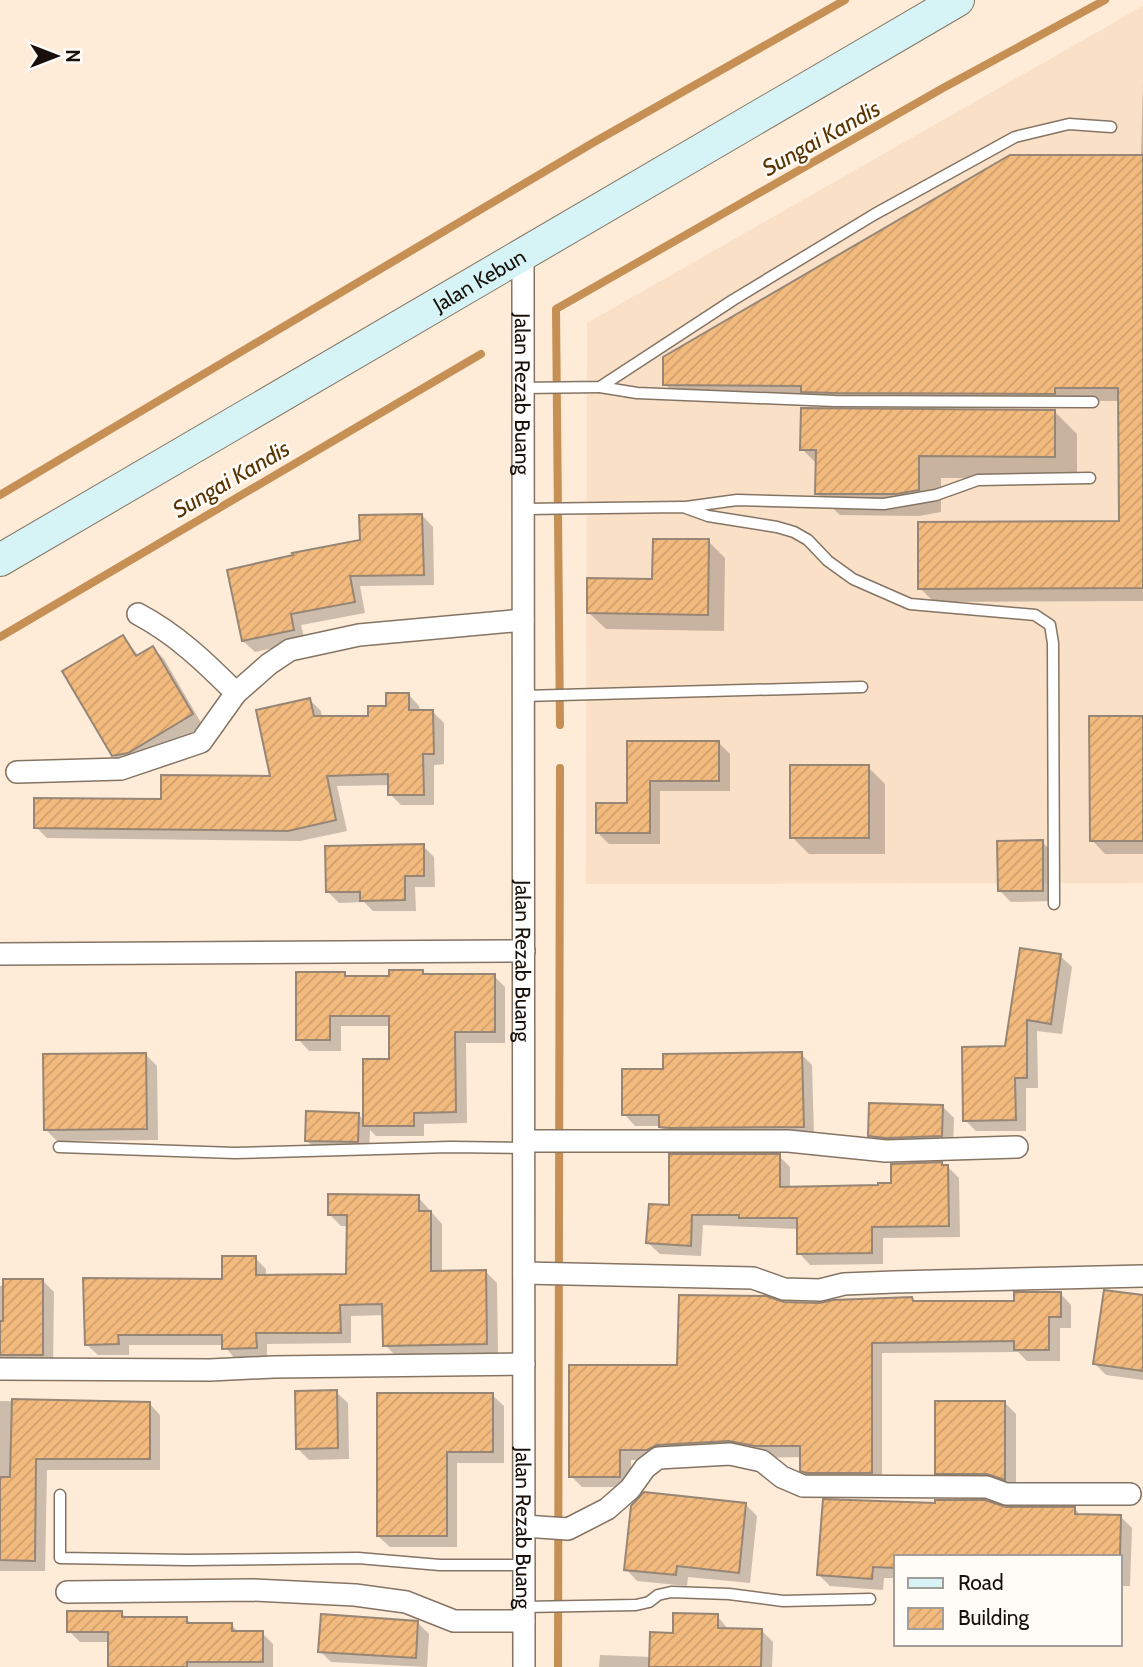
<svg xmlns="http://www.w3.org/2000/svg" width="1143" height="1667" font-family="Cabin,sans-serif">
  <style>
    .built { fill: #f9e0c7 }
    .shadow { fill: #0003 }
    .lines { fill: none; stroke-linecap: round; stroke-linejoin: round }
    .stream { stroke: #c68f54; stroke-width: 8 }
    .building { fill: url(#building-hatch); stroke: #978675; stroke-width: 2 }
    .lane-casing { stroke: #857463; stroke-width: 13 }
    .street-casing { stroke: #857463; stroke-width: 24 }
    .secondary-casing { stroke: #857463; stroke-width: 34 }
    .lane { stroke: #fff; stroke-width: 10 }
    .street { stroke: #fff; stroke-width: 21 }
    .secondary { stroke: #d6f4f6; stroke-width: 32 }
    .labels { text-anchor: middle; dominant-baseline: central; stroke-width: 5; stroke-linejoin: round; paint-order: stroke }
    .street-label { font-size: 21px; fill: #18110b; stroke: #fffbf7 }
    .water-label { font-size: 23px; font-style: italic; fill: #583402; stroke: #fffbf7 }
  </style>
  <defs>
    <pattern id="building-hatch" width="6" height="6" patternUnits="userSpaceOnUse" patternTransform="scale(1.75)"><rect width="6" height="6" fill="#f3ba7e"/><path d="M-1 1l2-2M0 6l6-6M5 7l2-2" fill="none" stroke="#d09f6c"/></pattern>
  </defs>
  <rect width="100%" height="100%" fill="#feebd8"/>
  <path class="built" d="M1143,6V883L586,884L587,323Z"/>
  <g class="shadow">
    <path d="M1143,82V601L934,602L920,588L1120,523V401L679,398L665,384L1141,157Z"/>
    <path d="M1054,411L1077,434V478H941V512L919,516L840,515L817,493V464L802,449Z"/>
    <path d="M422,515L433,527L434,585L360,586L365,613L301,625L305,641L255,652L243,641L361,542Z"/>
    <path d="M708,541L725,558L724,631L606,629L588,612L654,581Z"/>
    <path d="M123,637L139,656L153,648L164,659L203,726L139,764L125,767L113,755Z"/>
    <path d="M408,694L419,706L420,712H433L444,723V764L434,765V805H401L390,794V785L337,786L347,831L300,841L47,838L36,827L272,778L310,700L321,711L322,718H370Z"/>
    <path d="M1143,718V854H1105L1092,840Z"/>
    <path d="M628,743H719L730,754V791H660V844H609L598,833L628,805Z"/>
    <path d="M868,767L885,784V854H809L792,837Z"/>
    <path d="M1042,842L1053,853L1054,901L1011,902L1000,891Z"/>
    <path d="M423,846L434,857L435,887H415L416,911H373L364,902L339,903L328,892Z"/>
    <path d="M1060,956L1072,967L1062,1034L1037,1031L1038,1088H1026V1131H976L965,1120Z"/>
    <path d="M422,972L426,976H494L505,987V1043H466L467,1123L424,1124V1136H376L370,1130L369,1152L318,1151L306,1140L359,1115L365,1121L391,1061V1026H341V1051H309L298,1039L344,974L348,978H391Z"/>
    <path d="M801,1054L812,1065L814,1137L672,1138L660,1126H635L624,1114L664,1071Z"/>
    <path d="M146,1055L157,1066L158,1140L57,1141L46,1130Z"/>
    <path d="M942,1106L954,1118L953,1147H881L870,1135Z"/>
    <path d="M779,1156L790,1167V1188L893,1184L948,1167L959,1178L960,1237L883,1238V1264L810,1265L799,1253L798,1229L703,1225L701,1256L660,1254L648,1243L671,1207Z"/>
    <path d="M418,1197L442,1224V1273L486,1272L497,1283L498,1355L396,1356L385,1345L384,1315L351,1316V1343L267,1344V1359H235L224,1345H129V1355H98L86,1344L224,1280L255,1258L266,1269V1277L348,1276V1226H341L329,1214Z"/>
    <path d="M42,1280L54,1292L53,1366H0V1286Z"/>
    <path d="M1060,1293L1071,1305V1328H1060V1361H1027L1018,1352L882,1353V1484L814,1482L802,1470V1457L631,1460V1487H582L571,1476L679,1367L783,1304L820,1305L912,1299L916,1303H1016Z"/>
    <path d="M1143,1297V1380L1106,1375L1095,1364Z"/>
    <path d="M336,1392L348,1403L349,1459L309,1460L297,1448Z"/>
    <path d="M492,1395L504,1406V1463H457V1547H390L378,1536Z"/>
    <path d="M0,1401L149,1403L160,1415V1470H47L45,1571H0Z"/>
    <path d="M1005,1403L1016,1414V1490L948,1484L937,1473Z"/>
    <path d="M745,1504L757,1516L750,1583L688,1577L687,1586L637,1581L626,1569Z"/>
    <path d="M937,1504L1005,1509H1075L1081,1516L1121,1517L1132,1528L1130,1586H1120V1557H896V1578H884L883,1590L830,1586L819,1575Z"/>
    <path d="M121,1612L127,1619H186L192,1624H231L239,1633H262L273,1644V1667H110V1642H80L69,1631Z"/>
    <path d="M717,1616L729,1630L762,1631L773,1642L772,1667H599L600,1655L651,1657L675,1635Z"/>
    <path d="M418,1623L429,1634L427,1667L331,1662L320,1651Z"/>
  </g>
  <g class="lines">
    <g class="stream">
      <path d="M0,495L596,141L845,0"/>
      <path d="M0,637L481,354"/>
      <path d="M560,725L556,309L943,88L1105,0"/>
      <path d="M558,1667L560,768"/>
    </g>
  </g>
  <g class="building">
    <path d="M1010,155H1143V588L918,589V522L1119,521L1118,388H1055V394L835,393L801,392V386L663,385V357Z"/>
    <path d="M801,408L1055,410V457L919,456V490L896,494H815L816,450H800Z"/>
    <path d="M422,514L424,575L350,576L355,602L291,614L294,630L242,641L227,570L293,555L292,553L360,540L359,515Z"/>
    <path d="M653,539H709L708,615L587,613V578L652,579Z"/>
    <path d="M123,635L136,656L153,646L193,714L128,753L112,756L62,671Z"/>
    <path d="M386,693H409V710H433L434,754H423L424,795H388V774L327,776L336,820L288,831L34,828V798L161,799V775L270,776L256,710L310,698L314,716H368V706H386Z"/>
    <path d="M1089,716H1143V841H1090Z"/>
    <path d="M627,741H719V781H650V833H596V803H627Z"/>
    <rect x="790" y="765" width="79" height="73"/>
    <path d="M1043,840V891H998L997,841Z"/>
    <path d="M424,844V876H405V900L360,901V892H326L325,846Z"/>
    <path d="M1020,948L1061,954L1051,1024L1027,1020V1078H1015L1016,1120L963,1121L962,1047L1005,1046Z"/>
    <path d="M389,970H423V974H495V1032H455L456,1112L414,1113V1126H363V1059H389V1016H330V1040H296V972H345V976H389Z"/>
    <path d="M802,1052L804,1127L669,1128L659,1127V1115H622V1069H663V1054Z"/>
    <path d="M146,1053L147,1129L44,1130L43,1054Z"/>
    <path d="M869,1103L943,1105L942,1136L886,1138L868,1136Z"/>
    <path d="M306,1111L359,1113L358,1142L305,1141Z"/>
    <path d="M669,1154H780V1187L878,1185V1183H891V1164L942,1162V1165H948L949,1226L872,1227V1253L797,1254V1218H739V1215H692L691,1246L646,1243L649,1204L669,1205Z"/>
    <path d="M328,1194L419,1195V1211H431V1271L486,1270L487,1344L383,1346L382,1304L340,1305L341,1333H256L257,1348L222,1349V1335H118L119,1344L85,1345L83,1278L222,1279V1256H256V1275L346,1274L347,1215H328Z"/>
    <path d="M3,1279H43V1355H0V1321H3Z"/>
    <path d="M1104,1290L1143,1295V1371L1093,1364Z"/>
    <path d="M1014,1292H1061V1317H1049V1350H1014V1341L872,1343V1473H806L800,1471V1446H755L729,1441L657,1445L647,1450H620V1477H569V1365H677L679,1295L766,1296L784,1302L820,1303L833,1300L912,1297L913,1301H1014Z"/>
    <path d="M337,1390L338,1448L296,1449L295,1391Z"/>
    <path d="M377,1393H493V1452H447V1536H377Z"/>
    <path d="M12,1399L150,1402V1459H36L35,1561L0,1560V1477H10Z"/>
    <path d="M935,1401H1005V1480L987,1474H935Z"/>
    <path d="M644,1492L746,1503L739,1573L677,1566L676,1575L624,1570L631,1506Z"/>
    <path d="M823,1499L935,1503V1500H985L1006,1507H1075V1514L1121,1515L1120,1557H896V1568L873,1567L872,1579L817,1575Z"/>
    <path d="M67,1611H122V1617H187V1623H232V1631H263V1662H187V1667H108V1632H67Z"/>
    <path d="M673,1613L718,1614V1628L762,1629L761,1667H649L650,1632L673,1633Z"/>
    <path d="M321,1614L418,1621L416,1658L318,1652Z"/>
  </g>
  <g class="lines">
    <defs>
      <g id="lane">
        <path d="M600,387L637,393L835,401L1093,402"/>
        <path d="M523,388L600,387L733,300L875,214L1015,137L1069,124L1111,127"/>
        <path d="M686,507L737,500L884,504L936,495L978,480L1090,478"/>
        <path d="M523,509L683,507L708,516L777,527L794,532L808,540L828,561L853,579L910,604L1035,615L1050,625L1053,643L1054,904"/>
        <path d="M523,696L862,687"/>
        <path d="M59,1147L235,1153L450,1147L524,1148"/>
        <path d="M60,1495V1558L188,1560L358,1558L440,1565H524"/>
        <path d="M524,1607L636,1605L649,1602L658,1595L671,1592L729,1594L783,1601L870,1599"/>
      </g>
      <g id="street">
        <path id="s1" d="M523,256L524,1667"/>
        <path d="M138,614C176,634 205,662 236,693"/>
        <path d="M17,772L121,769L201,742L236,693L269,664L290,650L359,635L523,620"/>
        <path d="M0,954L524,951"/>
        <path d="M524,1141H788L886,1151L1017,1147"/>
        <path d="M524,1273L753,1278L784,1289L820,1290L844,1284L894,1282L1143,1276"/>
        <path d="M0,1369L210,1370L273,1367L524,1364"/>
        <path d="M524,1526L568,1529L607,1509L630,1489L645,1468L658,1458L730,1454L762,1461L782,1477L803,1486L987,1487L1006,1494H1130"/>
        <path d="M67,1592L253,1590L355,1595L406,1602L454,1621H524"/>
      </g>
      <g id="secondary">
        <path id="s2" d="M0,560L958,0"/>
      </g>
    </defs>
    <use href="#lane" class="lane-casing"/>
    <use href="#street" class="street-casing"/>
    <use href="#secondary" class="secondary-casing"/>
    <use href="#lane" class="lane"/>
    <use href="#street" class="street"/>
    <use href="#secondary" class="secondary"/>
  </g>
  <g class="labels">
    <g class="street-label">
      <text stroke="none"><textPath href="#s2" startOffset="555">Jalan Kebun</textPath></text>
      <text stroke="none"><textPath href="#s1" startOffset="138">Jalan Rezab Buang</textPath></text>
      <text stroke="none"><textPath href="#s1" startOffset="705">Jalan Rezab Buang</textPath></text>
      <text stroke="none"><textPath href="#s1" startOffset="1272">Jalan Rezab Buang</textPath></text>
    </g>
    <g class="water-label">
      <text transform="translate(821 138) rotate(-29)">Sungai Kandis</text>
      <text transform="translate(231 479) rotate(-30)">Sungai Kandis</text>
    </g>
  </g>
  <rect x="894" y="1555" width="228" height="91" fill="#fffbf7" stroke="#a39d99" stroke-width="2"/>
  <rect x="908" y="1578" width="35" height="10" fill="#d6f4f6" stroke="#a39d99" stroke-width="2"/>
  <text x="958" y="1590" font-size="21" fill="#18110b">Road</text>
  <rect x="908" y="1608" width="35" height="21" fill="url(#building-hatch)" stroke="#a39d99" stroke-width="2"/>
  <text x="958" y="1625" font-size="21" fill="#18110b">Building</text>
  <g transform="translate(56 56) rotate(90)" stroke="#fffbf7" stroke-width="5" paint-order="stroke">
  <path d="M0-5L12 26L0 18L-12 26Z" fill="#18110b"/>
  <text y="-10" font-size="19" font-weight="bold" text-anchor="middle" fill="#18110b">N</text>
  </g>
</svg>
